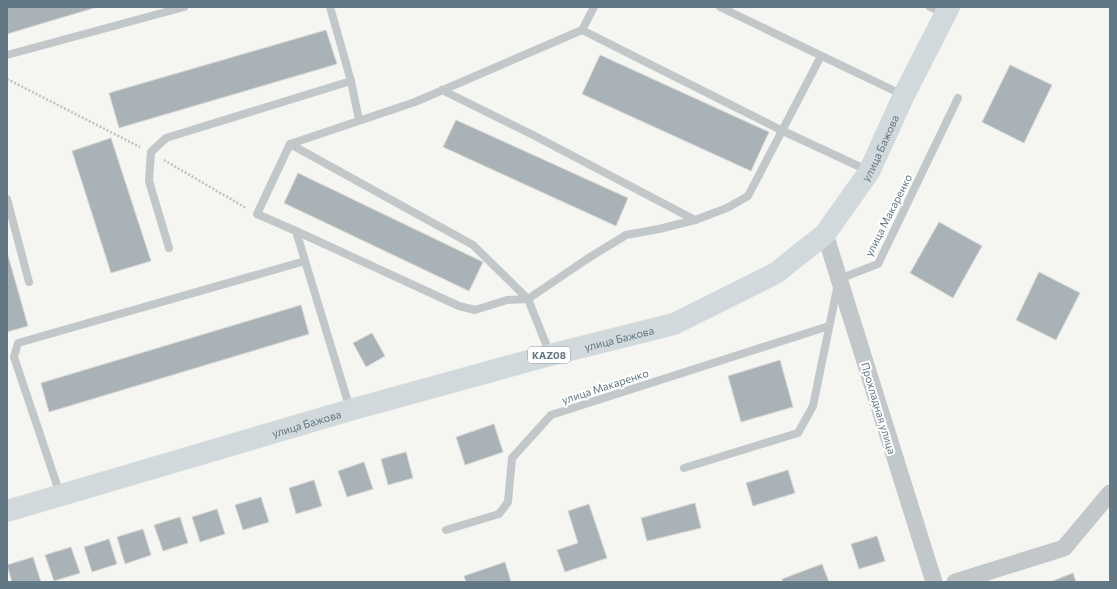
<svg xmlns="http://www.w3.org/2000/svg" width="1117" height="589" font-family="Commissioner,sans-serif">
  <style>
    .building { fill: #a9b3b7; stroke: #d6d6d4 }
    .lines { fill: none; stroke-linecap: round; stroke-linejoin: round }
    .path { stroke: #bec0c2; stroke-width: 2.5; stroke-dasharray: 2 2; stroke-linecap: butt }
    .service { stroke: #c2c7c9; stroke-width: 8 }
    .minor { stroke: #c2c7c9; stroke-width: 17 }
    .trunk { stroke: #d2d9dc; stroke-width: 22 }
    .labels { text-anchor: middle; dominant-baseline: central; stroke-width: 4; stroke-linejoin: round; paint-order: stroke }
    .shield { fill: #fff; stroke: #91a0a9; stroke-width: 1 }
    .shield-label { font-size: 10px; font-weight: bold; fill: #627884 }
    .street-label { font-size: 11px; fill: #627884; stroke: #fff }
  </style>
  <rect width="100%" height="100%" fill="#f5f5f1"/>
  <g class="building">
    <path d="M7,7H97L7,34Z"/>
    <path d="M326,30L337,64L119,128L109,93Z"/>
    <path d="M600,55L769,132L751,171L582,94Z"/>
    <path d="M1010,65L1052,85L1024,143L982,122Z"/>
    <path d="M456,120L628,198L616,226L443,147Z"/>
    <path d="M111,138L151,261L111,273L72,151Z"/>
    <path d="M298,173L483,262L469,291L284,203Z"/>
    <path d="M939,222L982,246L953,298L910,273Z"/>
    <path d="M7,252L28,326L7,332Z"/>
    <path d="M1039,272L1080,293L1056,340L1016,320Z"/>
    <path d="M301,305L309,334L49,412L41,383Z"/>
    <path d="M372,333L385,356L366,367L353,343Z"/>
    <path d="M780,360L793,407L741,422L728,376Z"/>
    <path d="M494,424L503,452L465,465L456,437Z"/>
    <path d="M406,452L413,478L388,485L381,459Z"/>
    <path d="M364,462L373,489L347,497L338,471Z"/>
    <path d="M788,470L795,493L753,506L746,483Z"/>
    <path d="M314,480L322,506L296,514L289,488Z"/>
    <path d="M261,497L269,522L243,530L235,505Z"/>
    <path d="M695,503L701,528L647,541L641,518Z"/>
    <path d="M589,504L607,558L565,572L557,550L578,543L568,511Z"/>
    <path d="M217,509L225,534L200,542L192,517Z"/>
    <path d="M180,517L188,543L163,551L154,525Z"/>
    <path d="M143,529L151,555L125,564L117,537Z"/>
    <path d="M877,536L885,561L859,569L851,544Z"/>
    <path d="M109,539L117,564L92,572L84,547Z"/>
    <path d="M71,547L80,573L54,581L45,555Z"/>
    <path d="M33,557L41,582H12L7,565Z"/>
    <path d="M505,562L511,582H466L464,576Z"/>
    <path d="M822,564L829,582H783L782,579Z"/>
    <path d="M1073,573L1076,582H1050Z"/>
  </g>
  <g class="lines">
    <g class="path">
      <path d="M7,79L140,147"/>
      <path d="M164,160L246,208"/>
    </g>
    <g class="service">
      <path d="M330,7L351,81L359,120"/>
      <path d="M720,7L903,95"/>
      <path d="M930,7L945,14"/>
      <path d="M582,30L783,131L869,171"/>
      <path d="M7,55L184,7"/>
      <path d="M290,144L473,245L528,299L550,354"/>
      <path d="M7,199L29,282"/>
      <path d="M695,220L727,208L748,196L821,56"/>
      <path d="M296,231L459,306L475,310L507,300L528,299L587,259L626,235L659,229L695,220L533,135L442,90"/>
      <path d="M169,248L149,181L151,152L166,138L351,81"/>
      <path d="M350,409L296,231L257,214L290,144L415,102L582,30L594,7"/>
      <path d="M684,468L798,433L813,406L839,279L878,264L958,98"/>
      <path d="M60,494L14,357L18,343L305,261"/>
      <path d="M446,530L499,514L508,502L512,458L551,415L829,326"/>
    </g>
    <g class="minor">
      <path d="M825,234L934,582"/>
      <path d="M955,582L1064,548L1110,493"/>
    </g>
    <path class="trunk" id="s1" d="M7,511L350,410L550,355L674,324L776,273L825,234L869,172L904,95L949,7"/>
  </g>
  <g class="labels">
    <rect class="shield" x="528" y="347" width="42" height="16" rx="3"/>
    <g class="shield-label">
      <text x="549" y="355">KAZ08</text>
    </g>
    <g class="street-label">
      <text stroke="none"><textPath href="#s1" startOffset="972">улица Бажова</textPath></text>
      <text transform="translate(888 215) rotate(-63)">улица Макаренко</text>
      <text stroke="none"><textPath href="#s1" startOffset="636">улица Бажова</textPath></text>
      <text transform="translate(605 386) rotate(-18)">улица Макаренко</text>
      <text transform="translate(879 408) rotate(73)">Прохладная улица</text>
      <text stroke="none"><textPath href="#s1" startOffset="312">улица Бажова</textPath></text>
    </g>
  </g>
  <rect width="1117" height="589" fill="none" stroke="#627884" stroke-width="16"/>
</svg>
